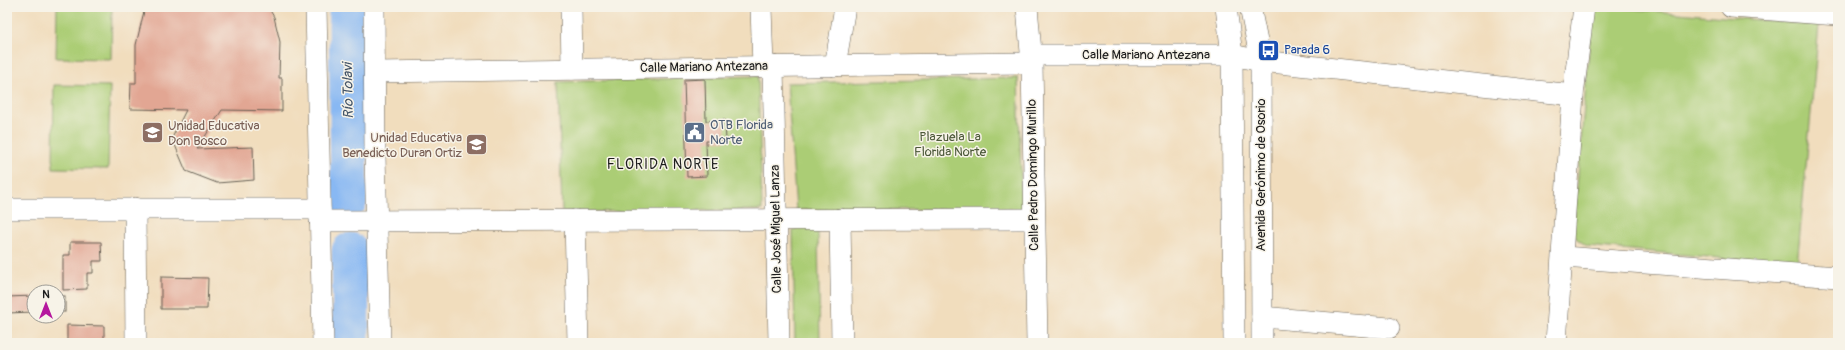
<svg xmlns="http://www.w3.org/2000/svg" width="1845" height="350" font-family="Pangolin,sans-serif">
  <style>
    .green { fill: #abcd75; stroke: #647448 }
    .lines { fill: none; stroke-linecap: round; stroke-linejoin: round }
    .river { stroke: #88b8f3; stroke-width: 37 }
    .building { fill: #e2a693 }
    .street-casing { stroke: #676054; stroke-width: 22 }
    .street { stroke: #fff; stroke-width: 21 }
    .labels { text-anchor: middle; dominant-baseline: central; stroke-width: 3; stroke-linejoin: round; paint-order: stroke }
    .transit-label { font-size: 13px; fill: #164399; stroke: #f7f3e8; text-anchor: start }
    .street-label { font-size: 13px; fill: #1c1c1c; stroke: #f7f3e8 }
    .service-label { font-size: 13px; fill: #4e5e75; stroke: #f7f3e8; text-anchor: start }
    .education-label { font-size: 13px; fill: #785e54; stroke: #f7f3e8; text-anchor: start }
    .park-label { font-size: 13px; fill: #4e5a3b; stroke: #f7f3e8 }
    .water-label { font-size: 14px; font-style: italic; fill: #425367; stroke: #f7f3e8 }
    .neighbourhood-label { font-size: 14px; letter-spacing: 1px; fill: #1c1c1c; stroke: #f7f3e8 }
  </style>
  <rect width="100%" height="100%" fill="#f7f3e8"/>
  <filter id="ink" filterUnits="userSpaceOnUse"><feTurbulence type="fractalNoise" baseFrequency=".025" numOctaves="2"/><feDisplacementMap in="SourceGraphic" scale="8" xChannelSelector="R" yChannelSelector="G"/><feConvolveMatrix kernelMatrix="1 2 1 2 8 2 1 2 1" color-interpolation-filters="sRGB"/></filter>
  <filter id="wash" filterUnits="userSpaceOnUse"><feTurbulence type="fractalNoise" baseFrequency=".012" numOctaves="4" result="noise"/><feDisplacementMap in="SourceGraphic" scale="16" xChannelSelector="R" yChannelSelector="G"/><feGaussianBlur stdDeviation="0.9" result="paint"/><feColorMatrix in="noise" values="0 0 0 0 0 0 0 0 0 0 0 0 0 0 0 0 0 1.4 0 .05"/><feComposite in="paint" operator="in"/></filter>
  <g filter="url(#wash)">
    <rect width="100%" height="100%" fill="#f1ddbd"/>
    <g class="green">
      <path d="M57,7H112L111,59L56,58Z"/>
      <path d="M1606,7L1819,25L1797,265L1587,246L1577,239L1573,232L1592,16L1596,10Z"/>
      <path d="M758,76L762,210L562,212L558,82Z"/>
      <path d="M1018,78L1022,209L796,210L787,83Z"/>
      <path d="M54,85L110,86L108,169L53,168Z"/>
      <path d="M811,225L818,232L820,343H795L793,231L799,226Z"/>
    </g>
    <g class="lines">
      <g class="river">
        <path d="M347,7L349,200"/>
        <path d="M350,251L351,343"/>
      </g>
    </g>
    <g id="blocks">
      <g class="building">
        <path d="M145,7H268L274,17L280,42L279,78H282V111L222,110L197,149L253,147L254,180L217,183L186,171L172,138L186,110L130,109L131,83H136V45Z"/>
        <path d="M705,79L706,121L725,120L726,141H706L707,176L687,177L684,80Z"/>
        <path d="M70,242H101L102,261H93V273H87V289L63,290V255H70Z"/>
        <path d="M161,277L208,278L207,309H161Z"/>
        <path d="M34,296V312L7,313V297Z"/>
        <rect x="58" y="296" width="7" height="16"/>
        <path d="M67,325L104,326V343H67Z"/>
      </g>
    </g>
  </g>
  <g filter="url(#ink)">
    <use href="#blocks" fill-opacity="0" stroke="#676054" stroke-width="1"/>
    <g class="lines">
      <defs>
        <g id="street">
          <path d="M316,7L323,343"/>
          <path d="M374,7L375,156L380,343"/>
          <path d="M571,7L572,69"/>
          <path d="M761,7L763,67"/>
          <path d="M1027,7L1032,63L1037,343"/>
          <path d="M1226,7L1232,55L1234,343"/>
          <path d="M1250,7L1261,61L1262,343"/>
          <path d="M1731,7L1838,15"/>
          <path d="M1031,55H1232L1261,61L1573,95"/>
          <path d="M773,66L779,343"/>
          <path d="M835,66L845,7"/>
          <path d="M376,72L1032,63"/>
          <path d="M135,208L136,343"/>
          <path d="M7,209H320"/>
          <path d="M840,219L842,343"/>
          <path d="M575,220L578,343"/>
          <path d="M320,221L1033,219"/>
          <path d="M1563,257L1838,277"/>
          <path d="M1262,317L1389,328"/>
          <path d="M1556,343L1573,95L1584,7"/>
        </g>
      </defs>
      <use href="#street" class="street-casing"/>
      <use href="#street" class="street"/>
    </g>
  </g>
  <defs>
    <symbol id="bus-square" viewBox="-11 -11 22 22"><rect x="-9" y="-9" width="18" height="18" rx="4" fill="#1a4fb4" stroke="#f7f3e8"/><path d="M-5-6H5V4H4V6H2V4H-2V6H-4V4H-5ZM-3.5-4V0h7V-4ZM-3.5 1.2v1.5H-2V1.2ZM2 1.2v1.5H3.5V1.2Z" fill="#fff"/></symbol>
    <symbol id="civic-square" viewBox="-11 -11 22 22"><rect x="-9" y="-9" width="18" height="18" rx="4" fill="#5c6f8a" stroke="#f7f3e8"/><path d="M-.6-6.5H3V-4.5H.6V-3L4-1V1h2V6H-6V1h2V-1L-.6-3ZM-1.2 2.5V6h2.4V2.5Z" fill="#fff"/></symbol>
    <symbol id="school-square" viewBox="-11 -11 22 22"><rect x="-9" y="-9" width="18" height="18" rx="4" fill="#8d6e63" stroke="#f7f3e8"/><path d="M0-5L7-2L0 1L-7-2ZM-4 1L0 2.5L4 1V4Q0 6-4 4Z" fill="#fff"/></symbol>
  </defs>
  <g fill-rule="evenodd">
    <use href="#bus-square" x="1256" y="38" width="25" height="25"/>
    <use href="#civic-square" x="682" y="120" width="25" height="25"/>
    <use href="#school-square" x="140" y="120" width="25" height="25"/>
    <use href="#school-square" x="464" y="132" width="25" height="25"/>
  </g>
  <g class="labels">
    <g class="transit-label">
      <text x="1284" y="50">Parada 6</text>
    </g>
    <g class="street-label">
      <text x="1146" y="55">Calle Mariano Antezana</text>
      <text transform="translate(704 67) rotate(-1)">Calle Mariano Antezana</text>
      <text transform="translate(1033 175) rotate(-91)">Calle Pedro Domingo Murillo</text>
      <text transform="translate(1261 175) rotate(-90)">Avenida Gerónimo de Osorio</text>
      <text transform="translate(776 229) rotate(-91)">Calle José Miguel Lanza</text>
    </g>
    <g class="service-label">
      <text x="710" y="125">OTB Florida<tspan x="710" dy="15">Norte</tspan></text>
    </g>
    <g class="education-label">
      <text x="168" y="126">Unidad Educativa<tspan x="168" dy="15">Don Bosco</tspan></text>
      <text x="462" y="138" text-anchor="end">Unidad Educativa<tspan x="462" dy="15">Benedicto Duran Ortiz</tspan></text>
    </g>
    <g class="park-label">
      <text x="950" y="137">Plazuela La<tspan x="950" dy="15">Florida Norte</tspan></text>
    </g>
    <g class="water-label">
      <text transform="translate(348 91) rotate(-91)">Río Tolavi</text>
    </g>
    <g class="neighbourhood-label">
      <text x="663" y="164">FLORIDA NORTE</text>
    </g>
  </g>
  <rect width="1845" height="350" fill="none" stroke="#f7f3e8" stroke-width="24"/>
  <g transform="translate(46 304)"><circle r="19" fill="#f7f3e8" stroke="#9f9d96"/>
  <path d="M0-3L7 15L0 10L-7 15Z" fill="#b5179e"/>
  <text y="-6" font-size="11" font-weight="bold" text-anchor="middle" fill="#1c1c1c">N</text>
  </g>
</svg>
